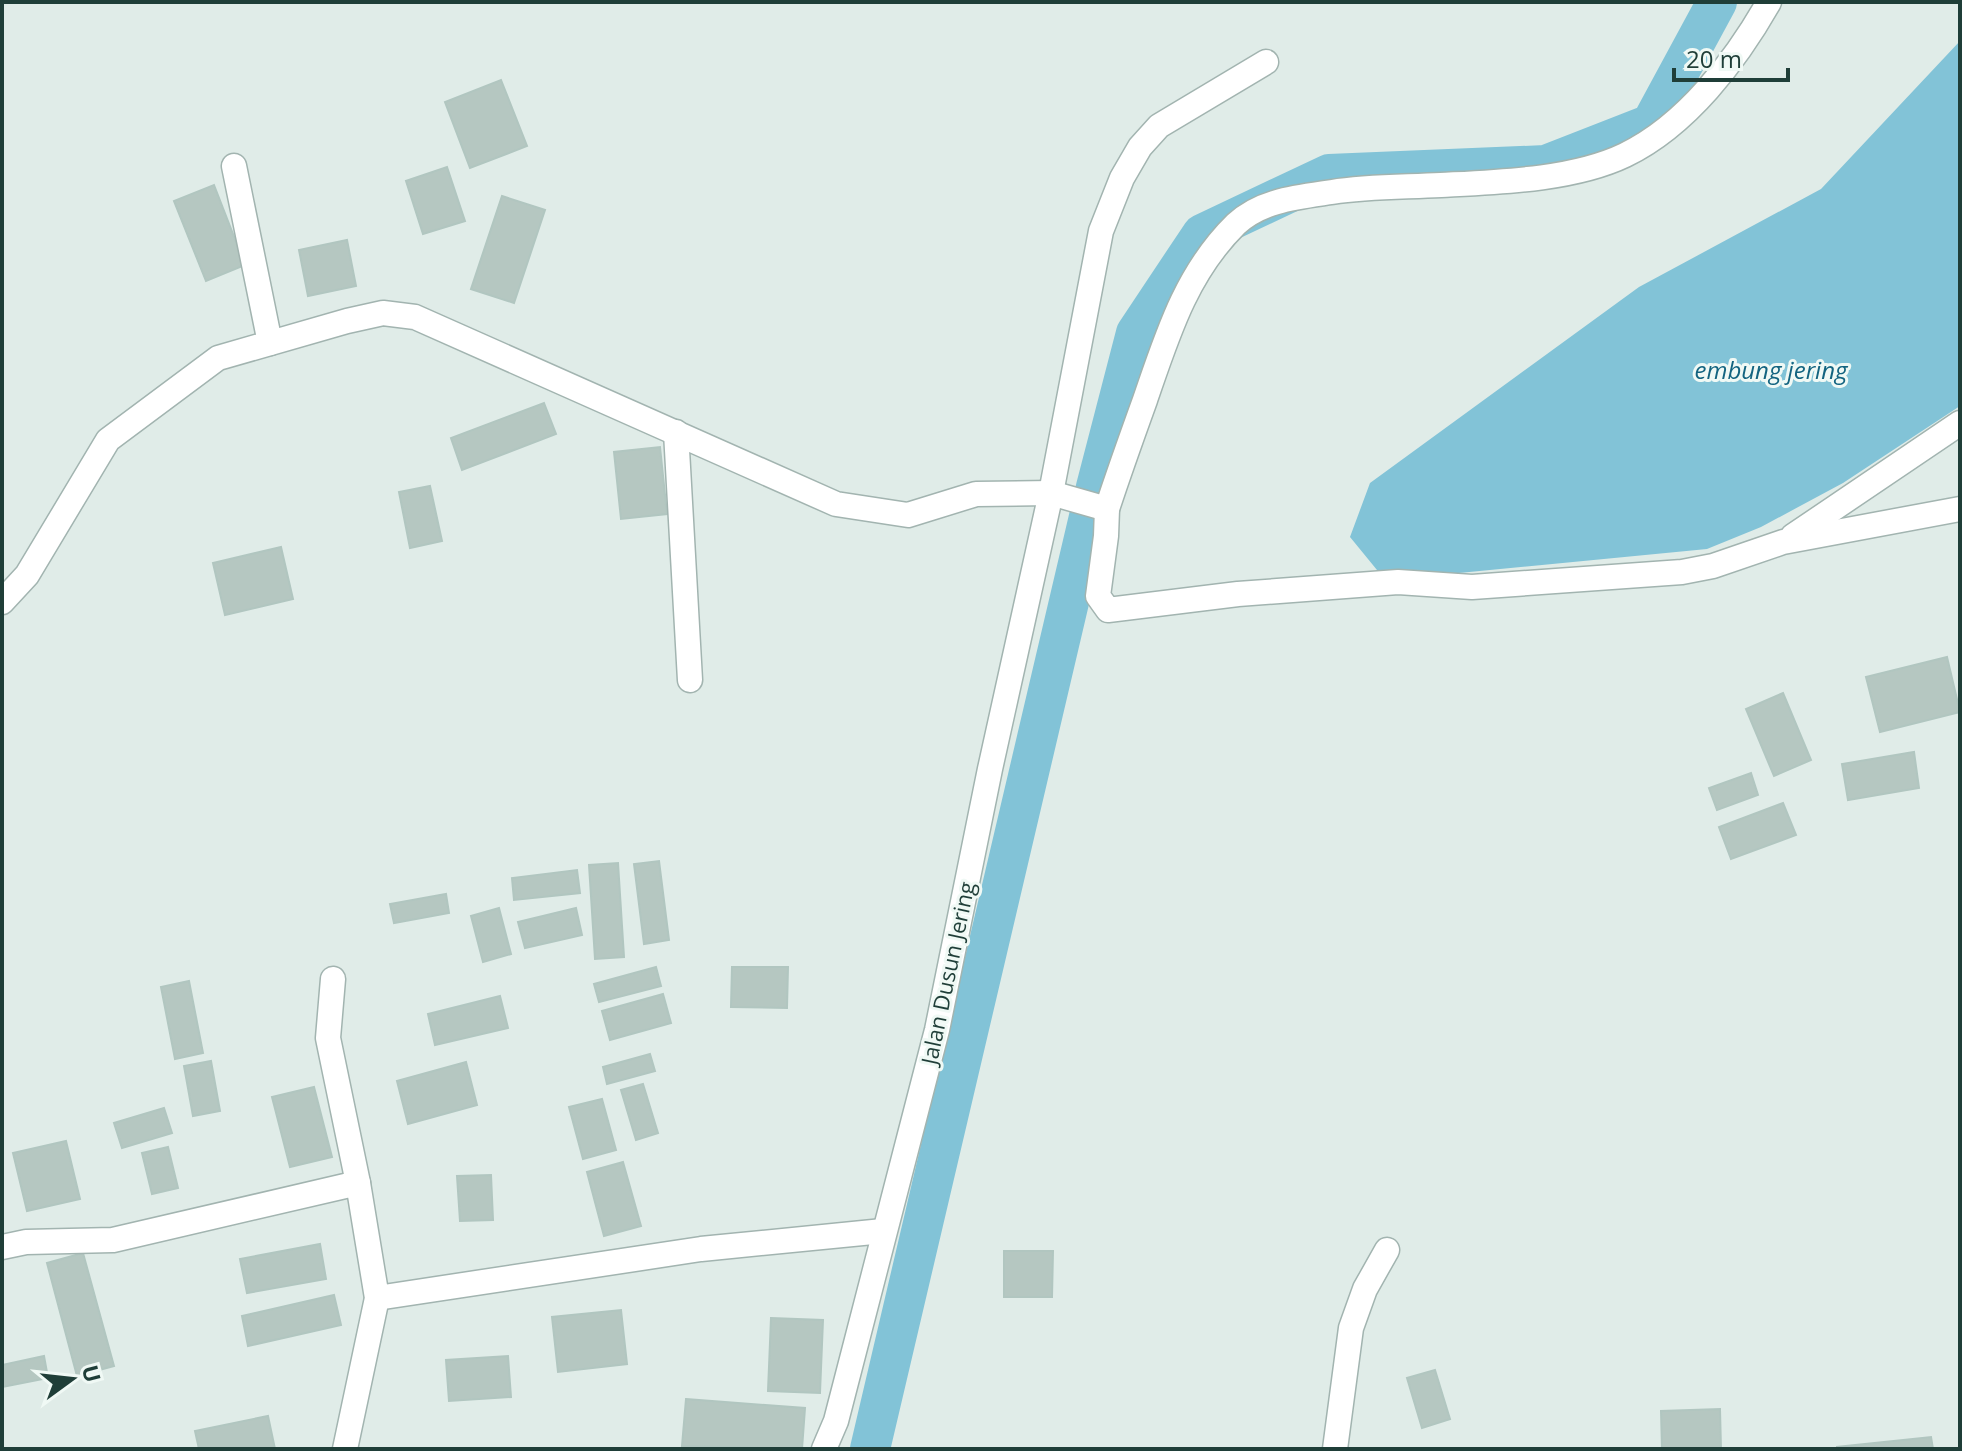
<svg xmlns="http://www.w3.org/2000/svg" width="1962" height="1451" font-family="'Open Sans',sans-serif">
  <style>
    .water { fill: #82c3d7 }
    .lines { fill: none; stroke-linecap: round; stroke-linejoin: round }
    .canal { stroke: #82c3d7; stroke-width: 40 }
    .building { fill: #b5c7c1; stroke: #b1c6c0; stroke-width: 2 }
    .minor-casing { stroke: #a2b4b0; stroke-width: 27 }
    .minor { stroke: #fff; stroke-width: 24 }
    .labels { text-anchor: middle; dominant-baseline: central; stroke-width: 6; stroke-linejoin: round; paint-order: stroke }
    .street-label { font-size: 22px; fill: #1f3e38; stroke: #f0f9f5 }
    .water-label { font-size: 24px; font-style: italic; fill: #136480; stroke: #f0f9f5 }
  </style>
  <rect width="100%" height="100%" fill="#e0ece8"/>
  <path class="water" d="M1960,41V406L1843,483L1761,527L1707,549L1428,576L1377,570L1350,537L1370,483L1639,287L1821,189Z"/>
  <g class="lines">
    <path class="canal" d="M870,1449L1096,487L1136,333L1202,234L1329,174L1546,165L1651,124L1717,2"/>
  </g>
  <g class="building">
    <path d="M501,80L527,146L470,168L445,102Z"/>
    <path d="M447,167L465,221L423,234L406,181Z"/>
    <path d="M214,185L245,265L206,281L174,201Z"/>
    <path d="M502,196L545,210L514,303L471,289Z"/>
    <path d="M347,240L356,286L308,296L299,250Z"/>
    <path d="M544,403L556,434L462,470L451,438Z"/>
    <path d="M660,447L667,514L621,519L614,452Z"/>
    <path d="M430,486L442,541L410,548L399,492Z"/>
    <path d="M281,547L293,599L225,615L213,563Z"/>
    <path d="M1947,657L1960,712L1880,732L1866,677Z"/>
    <path d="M1783,693L1811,760L1774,776L1746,709Z"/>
    <path d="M1914,752L1919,788L1848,800L1842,764Z"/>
    <path d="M1751,773L1758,795L1717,810L1709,788Z"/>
    <path d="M1783,803L1796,835L1731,859L1719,827Z"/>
    <path d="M659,861L669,940L644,944L634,864Z"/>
    <path d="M618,863L624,957L595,959L589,865Z"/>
    <path d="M577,870L580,893L514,900L512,878Z"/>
    <path d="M446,894L449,913L394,923L390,904Z"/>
    <path d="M499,908L511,954L483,962L471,916Z"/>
    <path d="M576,908L582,935L525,948L518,922Z"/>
    <path d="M656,967L661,986L599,1002L594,984Z"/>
    <path d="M732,967H788L787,1008L731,1007Z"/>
    <path d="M189,981L203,1053L175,1059L161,987Z"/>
    <path d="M663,994L671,1023L610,1040L602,1011Z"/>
    <path d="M500,996L508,1028L435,1045L428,1014Z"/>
    <path d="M650,1054L655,1071L607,1084L603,1067Z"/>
    <path d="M211,1061L220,1111L193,1116L184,1066Z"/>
    <path d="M466,1062L477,1105L408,1124L397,1081Z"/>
    <path d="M643,1084L658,1133L636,1140L621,1090Z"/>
    <path d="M314,1087L332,1157L290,1167L272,1097Z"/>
    <path d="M602,1099L616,1150L583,1159L569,1107Z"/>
    <path d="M164,1108L172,1133L122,1148L114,1123Z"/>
    <path d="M66,1141L80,1199L27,1211L13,1153Z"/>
    <path d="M168,1147L178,1188L152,1194L142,1153Z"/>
    <path d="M623,1162L641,1226L604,1236L587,1172Z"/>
    <path d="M491,1175L493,1220L460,1221L457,1176Z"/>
    <path d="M320,1244L326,1279L247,1293L240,1259Z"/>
    <path d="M1004,1251H1053L1052,1297H1004Z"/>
    <path d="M83,1253L114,1366L77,1376L47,1263Z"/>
    <path d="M334,1295L341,1325L248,1346L242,1316Z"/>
    <path d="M621,1310L627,1364L558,1372L552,1317Z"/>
    <path d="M771,1318L823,1320L820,1393L768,1391Z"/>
    <path d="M44,1356L48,1378L2,1387V1365Z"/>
    <path d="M508,1356L511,1397L449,1401L446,1360Z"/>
    <path d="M1435,1370L1450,1419L1422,1428L1407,1378Z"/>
    <path d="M686,1399L805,1408L802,1449L682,1446Z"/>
    <path d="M1720,1409L1721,1449H1662L1661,1411Z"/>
    <path d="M268,1416L275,1449H199L195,1431Z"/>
    <path d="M1931,1437L1933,1449H1837V1447Z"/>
  </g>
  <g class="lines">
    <defs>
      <g id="minor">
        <path d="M1769,2C1736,60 1687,125 1625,155C1573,180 1498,182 1441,185C1404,187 1368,186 1332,192C1298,197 1262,200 1236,224C1186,273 1167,336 1145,400C1132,436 1119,472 1107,509L1106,536L1098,596L1108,610L1238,594L1398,582L1472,587L1682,572L1713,566L1783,542L1960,509"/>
        <path d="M234,166L270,343"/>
        <path d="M676,432L690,680"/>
        <path d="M1793,536L1960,423"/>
        <path d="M2,602L27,575L108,440L218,358L347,321L383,313L415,317L836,504L908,515L976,494L1051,493L1107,509"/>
        <path d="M333,979L328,1038L358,1183"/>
        <path d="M2,1247L26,1242L113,1240L358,1183L377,1298L345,1449"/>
        <path d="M377,1298L701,1249L883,1231"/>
        <path d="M824,1449L836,1421L937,1030L990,769L1051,493L1101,231L1122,178L1140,147L1159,126L1266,62"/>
        <path d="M1335,1449L1351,1328L1365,1289L1387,1250"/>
      </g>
    </defs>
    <use href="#minor" class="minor-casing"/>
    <use href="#minor" class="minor"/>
  </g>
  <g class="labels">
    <g class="street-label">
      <text transform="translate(947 973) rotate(-78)">Jalan Dusun Jering</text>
    </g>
    <g class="water-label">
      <text x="1771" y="369">embung jering</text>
    </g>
  </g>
  <rect width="1962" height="1451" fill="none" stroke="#1f3e38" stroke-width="8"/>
  <g transform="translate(72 1379) rotate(75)" stroke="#f0f9f5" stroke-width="6" paint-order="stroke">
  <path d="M0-6L14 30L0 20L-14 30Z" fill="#1f3e38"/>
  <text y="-12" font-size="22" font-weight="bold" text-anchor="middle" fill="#1f3e38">U</text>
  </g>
  <path d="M1674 68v12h114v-12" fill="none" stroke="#1f3e38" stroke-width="4"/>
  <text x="1686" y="68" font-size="24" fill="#1f3e38" stroke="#f0f9f5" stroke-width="6" paint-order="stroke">20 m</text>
</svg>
